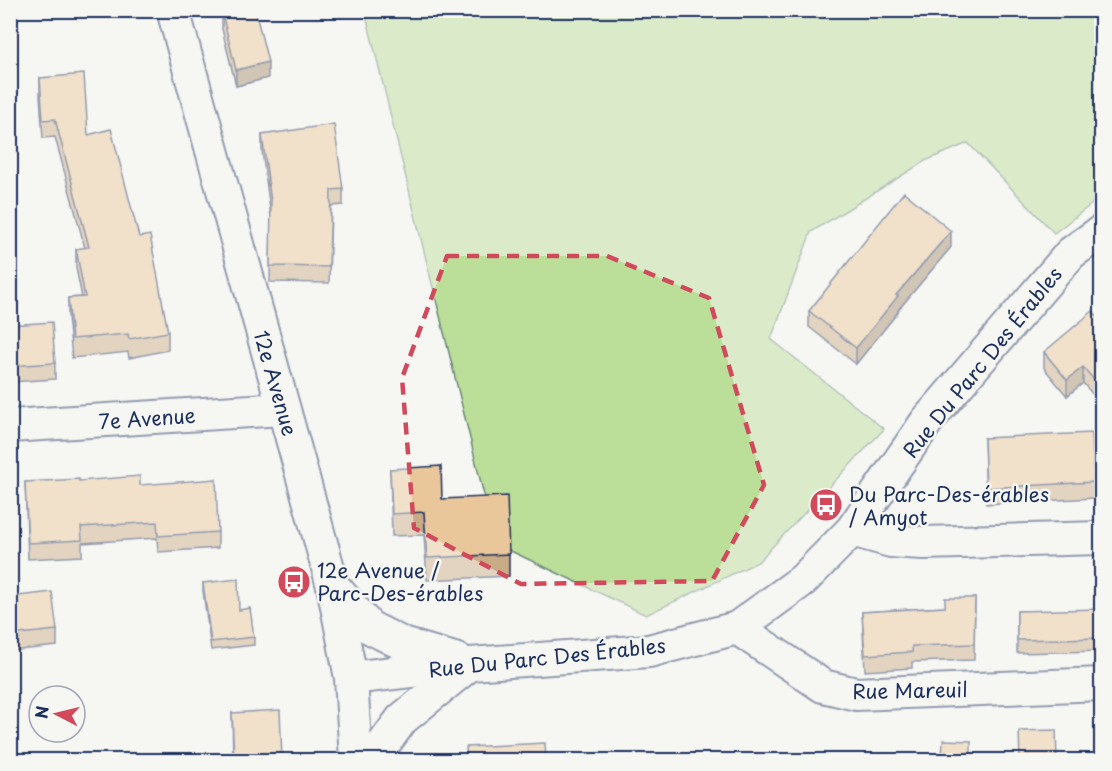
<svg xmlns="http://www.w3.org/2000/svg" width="1112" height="771" font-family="'Playpen Sans',sans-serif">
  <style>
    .green { fill: #bbde99; stroke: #6b867c; stroke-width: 1.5 }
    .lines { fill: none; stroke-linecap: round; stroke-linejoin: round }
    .minor-casing { stroke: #1b2f5e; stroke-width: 36 }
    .minor { stroke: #f6f6f2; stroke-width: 32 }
    .wall { fill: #c9ab85; stroke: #1b2f5e; stroke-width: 1.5 }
    .shaded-wall { fill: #a48b6c; stroke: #1b2f5e; stroke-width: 1.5 }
    .building { fill: #eac79b; stroke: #1b2f5e; stroke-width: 1.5 }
    .marked { fill: none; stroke: #d1495b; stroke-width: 4.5; stroke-dasharray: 12 8; stroke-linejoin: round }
    .labels { text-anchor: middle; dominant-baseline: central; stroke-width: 5; stroke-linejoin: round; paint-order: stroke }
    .street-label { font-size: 20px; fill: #1b2f5e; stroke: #f6f6f2 }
    .poi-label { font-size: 20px; fill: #1b2f5e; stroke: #f6f6f2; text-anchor: start }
  </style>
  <rect width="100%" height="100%" fill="#f6f6f2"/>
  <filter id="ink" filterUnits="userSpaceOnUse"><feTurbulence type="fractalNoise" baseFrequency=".0167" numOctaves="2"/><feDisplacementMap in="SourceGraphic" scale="12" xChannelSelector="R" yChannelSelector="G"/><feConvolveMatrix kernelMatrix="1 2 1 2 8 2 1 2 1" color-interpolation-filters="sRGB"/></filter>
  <g filter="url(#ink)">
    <path class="green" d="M365,11H1101V197L1054,233L968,143L925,161L811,232L771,339L884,429L758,562L646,615L496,544Z"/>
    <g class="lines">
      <defs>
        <g id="minor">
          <path d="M173,10L333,586L351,678L356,760"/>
          <path d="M10,426L283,409"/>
          <path d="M852,530L891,541L923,543L1102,538"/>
          <path d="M334,587L369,627L403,644L458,660"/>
          <path d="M737,628L823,686L856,694L1102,684"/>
          <path d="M351,678L470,664L649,651L737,628L803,580L852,530L927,421L1071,253L1102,231"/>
          <path d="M372,760L402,719L470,664"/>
        </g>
      </defs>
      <use href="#minor" class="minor-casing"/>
      <use href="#minor" class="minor"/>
    </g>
    <g class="wall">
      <path d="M222,13L268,78L236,86L222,29Z"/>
      <path d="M40,78L88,135L139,237L168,332V350L129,358L128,352L72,358L68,316V298L82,297L76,268V249L85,248L55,137L43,138L40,96Z"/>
      <path d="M262,135L343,189V205L331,206L329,283L270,282L271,217L262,151Z"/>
      <path d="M951,247L898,310V312L856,364L809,327V311Z"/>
      <path d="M1101,321V394L1096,398L1083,383L1067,396L1044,368V352Z"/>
      <path d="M10,325L55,363V379L10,382Z"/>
      <path d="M984,438L1094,482V498L986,504Z"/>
      <path d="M390,469L509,554V576L427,580L424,535L392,536Z"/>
      <path d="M79,481L140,485L218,532V548L158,552L157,538L82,543V556L28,559L25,482Z"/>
      <path d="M203,583L239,610L254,637V645L211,650L203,591Z"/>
      <path d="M10,597L57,630V646L10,651Z"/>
      <path d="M975,598L974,660L912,662V668L865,671L862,612L945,607Z"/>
      <path d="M1017,611H1101V651L1017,653Z"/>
      <path d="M232,713L282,760H233Z"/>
    </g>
    <g class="shaded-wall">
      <path d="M268,62V78L236,86V70Z"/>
      <path d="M951,231V247L898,310V312L856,364V348L896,295Z"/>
      <path d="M1083,367V383L1067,396V380Z"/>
      <path d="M1101,378V394L1096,398V382Z"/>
    </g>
    <g class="building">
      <path d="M231,10H255L268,62L236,70L222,13Z"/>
      <path d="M84,74L88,135L111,129L139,237L150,235L168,332L129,339L128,334L72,339L68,298L85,297L76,249L89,247L55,119L43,120L40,78Z"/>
      <path d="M334,124L343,189L331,190L329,267L270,266L271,202L262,135Z"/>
      <path d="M904,192L951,231L896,295L898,296L856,348L809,311Z"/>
      <path d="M1093,311L1101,321V378L1096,382L1083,367L1067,380L1044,352Z"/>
      <path d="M52,322L55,363L10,366V325Z"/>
      <path d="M1092,433L1094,482L986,488L984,438Z"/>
      <path d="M441,466L442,499L507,496L509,554L427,558L424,512L392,514L390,469Z"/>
      <path d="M140,476V485L216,479L218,532L158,536L157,522L81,527L82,540L28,543L25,482L79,479V481Z"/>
      <path d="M238,579L239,610L250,608L254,637L211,642L203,583Z"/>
      <path d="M52,592L57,630L10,635V597Z"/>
      <path d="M945,598H975L974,644L912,646V652L865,655L862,612L945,607Z"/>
      <path d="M1101,609V638L1017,640V611Z"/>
      <path d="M280,710L282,760H234L232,713Z"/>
      <path d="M1056,730L1057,760H1020L1019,731Z"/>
      <path d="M943,740L971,741V760H941H942Z"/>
      <path d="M545,743L546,760H467L466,747Z"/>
    </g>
  </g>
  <path d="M0 0H1112V771H0ZM447,256H607L709,298L764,485L712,581L521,584L414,528L402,378Z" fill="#f6f6f2" fill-opacity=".55" fill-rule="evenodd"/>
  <path class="marked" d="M447,256H607L709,298L764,485L712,581L521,584L414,528L402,378Z"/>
  <defs>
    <symbol id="bus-disc" viewBox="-11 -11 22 22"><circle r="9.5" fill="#d1495b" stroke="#f6f6f2"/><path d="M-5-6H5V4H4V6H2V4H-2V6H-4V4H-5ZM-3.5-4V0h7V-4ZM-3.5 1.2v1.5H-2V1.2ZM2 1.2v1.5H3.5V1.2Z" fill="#fff"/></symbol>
  </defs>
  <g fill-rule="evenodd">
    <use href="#bus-disc" x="807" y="486" width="38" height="38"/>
    <use href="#bus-disc" x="275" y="563" width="38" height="38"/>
  </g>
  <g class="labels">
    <g class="street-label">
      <text transform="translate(982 362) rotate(-51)">Rue Du Parc Des Érables</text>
      <text transform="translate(276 383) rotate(74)">12e Avenue</text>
      <text transform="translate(147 418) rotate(-4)">7e Avenue</text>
      <text transform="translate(547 657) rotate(-6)">Rue Du Parc Des Érables</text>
      <text transform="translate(910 690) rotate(-1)">Rue Mareuil</text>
    </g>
    <g class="poi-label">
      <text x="849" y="494">Du Parc-Des-érables<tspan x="849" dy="23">/ Amyot</tspan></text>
      <text x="317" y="570">12e Avenue /<tspan x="317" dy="23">Parc-Des-érables</tspan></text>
    </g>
  </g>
  <rect width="1112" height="771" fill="none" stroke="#f6f6f2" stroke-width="36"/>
  <rect x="18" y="18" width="1076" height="735" fill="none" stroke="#1b2f5e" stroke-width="2" filter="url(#ink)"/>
  <g transform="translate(57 714) rotate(277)"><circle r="28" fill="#f6f6f2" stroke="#9ea6b7" stroke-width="1.5"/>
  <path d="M0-4.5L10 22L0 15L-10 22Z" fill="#d1495b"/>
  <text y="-9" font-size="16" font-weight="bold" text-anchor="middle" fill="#1b2f5e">N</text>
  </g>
</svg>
